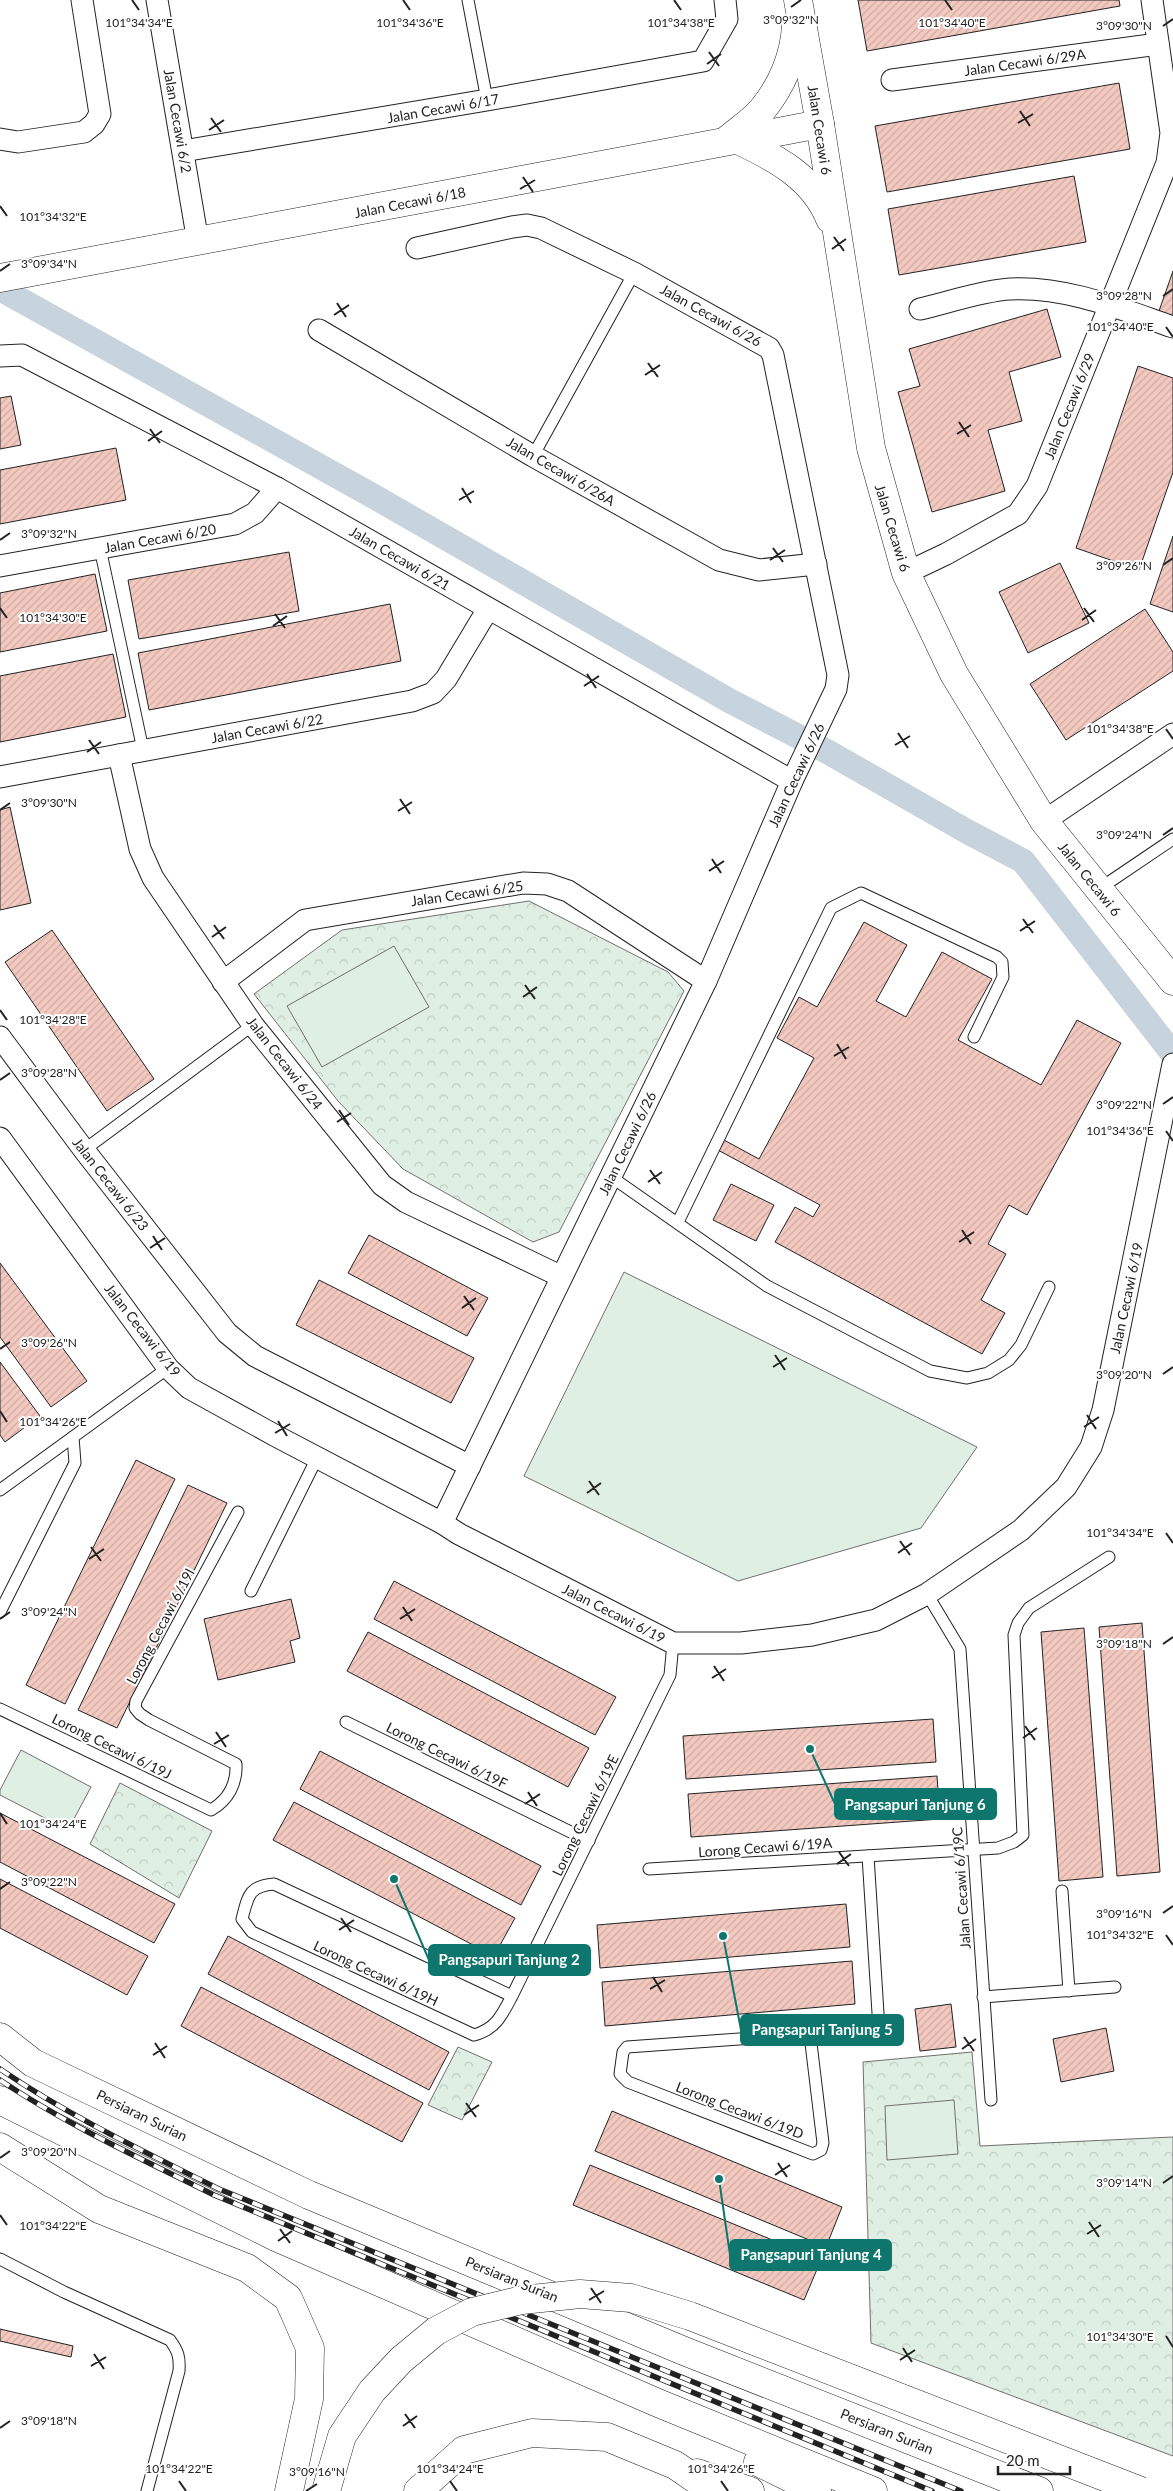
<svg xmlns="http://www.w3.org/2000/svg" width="1173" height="2491" font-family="Lato,sans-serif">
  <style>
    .forest { fill: url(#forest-crowns); stroke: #6f6f6f }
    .pitch { fill: #e0efe3; stroke: #6f6f6f }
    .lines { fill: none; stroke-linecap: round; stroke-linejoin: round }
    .canal { stroke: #c7d3dd; stroke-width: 25 }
    .building { fill: url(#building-hatch); stroke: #222 }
    .lane-casing { stroke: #222; stroke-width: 13 }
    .street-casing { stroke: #222; stroke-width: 23 }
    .secondary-casing { stroke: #222; stroke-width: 29 }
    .primary-casing { stroke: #222; stroke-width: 29 }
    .highway-casing { stroke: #222; stroke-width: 29 }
    .lane { stroke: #fff; stroke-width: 11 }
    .street { stroke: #fff; stroke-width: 21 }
    .secondary { stroke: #fff; stroke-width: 28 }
    .primary { stroke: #fff; stroke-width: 28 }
    .highway { stroke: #fff; stroke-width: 28 }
    .rail-casing { stroke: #222; stroke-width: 5.5 }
    .rail { stroke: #fff; stroke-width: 4; stroke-dasharray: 11; stroke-linecap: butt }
    .highway-bridge-casing { stroke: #222; stroke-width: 29; stroke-linecap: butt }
    .highway-bridge { stroke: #fff; stroke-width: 28 }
    .ticks { fill: none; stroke: #222; stroke-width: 2 }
    .labels { text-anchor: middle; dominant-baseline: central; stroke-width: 4; stroke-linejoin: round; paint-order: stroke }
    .street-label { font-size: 14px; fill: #222; stroke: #fff }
    .ticks-label { font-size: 12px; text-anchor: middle; fill: #222; stroke: #fff; stroke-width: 4; stroke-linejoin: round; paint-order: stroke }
    .leader { fill: none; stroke: #0f766e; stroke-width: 2 }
    .callout-dot { fill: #0f766e; stroke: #fff; stroke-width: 2 }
    .callout { fill: #0f766e; stroke: #0f766e; stroke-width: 2 }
    .callout-label { font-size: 15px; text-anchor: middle; font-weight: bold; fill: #fff }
  </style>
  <defs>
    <pattern id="forest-crowns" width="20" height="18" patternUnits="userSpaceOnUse" patternTransform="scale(1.25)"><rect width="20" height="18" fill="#e0efe3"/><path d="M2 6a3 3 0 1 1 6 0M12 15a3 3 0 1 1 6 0" fill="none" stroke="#c0cdc2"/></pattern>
    <pattern id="building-hatch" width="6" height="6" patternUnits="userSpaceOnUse" patternTransform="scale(1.25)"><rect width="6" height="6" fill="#f3c9c0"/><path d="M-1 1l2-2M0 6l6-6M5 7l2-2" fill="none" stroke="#d0aca5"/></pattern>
  </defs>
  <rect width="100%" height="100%" fill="#fff"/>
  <g class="forest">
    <path d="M529,901L668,972L684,991L559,1232L533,1242L403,1169L338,1101L254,994L342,930Z"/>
    <path d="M120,1783L212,1831L179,1898L90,1844Z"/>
    <path d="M458,2047L492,2062L462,2120L428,2105Z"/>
    <path d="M972,2052L980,2146L1173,2137V2456L871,2343L863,2062Z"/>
  </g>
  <g class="pitch">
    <path d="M394,946L429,1007L322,1067L287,1006Z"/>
    <path d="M624,1272L977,1447L921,1528L738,1581L524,1476Z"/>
    <path d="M21,1750L91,1787L68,1830L0,1795V1790Z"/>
    <path d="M954,2100L958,2154L887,2160L885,2106Z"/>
  </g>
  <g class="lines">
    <path class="canal" d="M8,293L373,496L730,701L828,752L968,832L1023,861L1173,1054"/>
  </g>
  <g class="building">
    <path d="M858,0H1119L1120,6L867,51Z"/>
    <path d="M1119,83L1130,149L887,192L875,126Z"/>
    <path d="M1074,176L1086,242L899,275L888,209Z"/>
    <path d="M1173,271V316L1159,311Z"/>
    <path d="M1047,309L1061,357L1009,372L1022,421L988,430L1005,491L932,512L898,392L920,386L909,349Z"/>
    <path d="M1138,366L1173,378V472L1139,570L1076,548Z"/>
    <path d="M11,396L21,445L0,449V398Z"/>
    <path d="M116,448L126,500L0,524V470Z"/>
    <path d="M1173,536V612L1150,604Z"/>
    <path d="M289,552L299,611L139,639L128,580Z"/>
    <path d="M1060,563L1089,623L1028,653L999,592Z"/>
    <path d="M95,574L107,631L0,652V593Z"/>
    <path d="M390,604L401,661L149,710L138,653Z"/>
    <path d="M1145,609L1173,652V671L1066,740L1030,684Z"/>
    <path d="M113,654L126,717L0,742V676Z"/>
    <path d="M10,807L31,903L0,910V810Z"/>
    <path d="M864,922L907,945L876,1001L906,1017L942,952L992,979L958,1040L1041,1085L1077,1020L1121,1043L1027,1215L1009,1205L988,1244L1006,1254L981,1300L1005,1313L982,1354L775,1242L795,1207L813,1217L820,1205L716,1149L722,1139L759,1159L814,1058L777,1038L799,997L817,1007Z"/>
    <path d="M52,930L154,1079L107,1111L5,962Z"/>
    <path d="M731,1184L774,1205L756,1241L713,1220Z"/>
    <path d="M369,1235L488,1298L467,1336L348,1273Z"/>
    <path d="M0,1263L87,1381L51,1407L0,1337Z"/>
    <path d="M319,1280L474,1358L451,1403L296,1325Z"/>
    <path d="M0,1362L40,1416L5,1442L0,1435Z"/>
    <path d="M136,1460L175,1479L65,1704L26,1685Z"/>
    <path d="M188,1485L227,1503L117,1728L78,1710Z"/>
    <path d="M394,1581L616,1697L595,1735L374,1619Z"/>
    <path d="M291,1599L300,1638L290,1641L295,1662L218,1680L204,1619Z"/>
    <path d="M1142,1623L1160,1872L1117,1876L1099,1627Z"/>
    <path d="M1084,1628L1103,1877L1059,1881L1041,1632Z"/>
    <path d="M368,1632L589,1748L568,1787L347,1671Z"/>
    <path d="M933,1719L936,1762L686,1779L683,1736Z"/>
    <path d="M320,1751L541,1866L521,1905L300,1789Z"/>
    <path d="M937,1776L940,1819L691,1837L688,1794Z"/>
    <path d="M294,1802L515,1918L494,1956L273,1840Z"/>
    <path d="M0,1813L175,1904L154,1943L0,1862Z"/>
    <path d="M0,1879L148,1956L127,1995L0,1928Z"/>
    <path d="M846,1904L850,1947L600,1968L597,1925Z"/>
    <path d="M228,1936L449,2052L429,2090L208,1974Z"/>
    <path d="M852,1961L855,2004L605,2026L602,1982Z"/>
    <path d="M201,1987L423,2103L402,2142L181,2026Z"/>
    <path d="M951,2004L956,2047L920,2051L915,2009Z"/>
    <path d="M1106,2028L1114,2071L1061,2082L1053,2039Z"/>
    <path d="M612,2111L842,2207L826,2247L595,2151Z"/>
    <path d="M590,2165L821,2260L804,2300L573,2205Z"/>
    <path d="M0,2329L73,2346L71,2357L0,2341Z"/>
  </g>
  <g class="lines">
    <defs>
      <g id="lane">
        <path d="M468,0L487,100"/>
        <path d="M533,456L634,273"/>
        <path d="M100,548L143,750"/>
        <path d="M1099,889L1173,839"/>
        <path d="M84,1150L253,1025"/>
        <path d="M610,1176L767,1286L930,1371L967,1378L988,1373L1009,1360L1021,1345L1049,1287"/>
        <path d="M678,1222L831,908L861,893L997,957L1002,962L1003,977L974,1037"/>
        <path d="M0,1490L168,1368"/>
        <path d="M251,1591L317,1458"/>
        <path d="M927,1594L960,1649L991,2100"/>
        <path d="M0,1612L75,1463L73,1437"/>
        <path d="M0,1709L211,1810C228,1800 237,1784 236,1764L149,1720L140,1714L135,1708L136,1701L238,1512"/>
        <path d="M346,1722L589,1841"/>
        <path d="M649,1869L998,1848L1014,1842L1023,1835L1014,1635L1018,1623L1029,1608L1109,1557"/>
        <path d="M1062,1891L1069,1991"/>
        <path d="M512,1996L274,1884C248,1886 248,1897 242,1919L252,1932L474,2035C496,2029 502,2015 512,1996L670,1675L673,1643"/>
        <path d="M983,1997L1115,1987"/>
        <path d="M810,2035L823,2143L821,2150L813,2154L628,2082L620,2074L623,2052L627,2047L879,2029L868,1856"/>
        <path d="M0,2259L64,2292L170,2340C178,2351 180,2357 179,2371L147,2491"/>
      </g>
      <g id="street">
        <path d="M157,0L198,242"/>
        <path d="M892,80L1158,44"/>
        <path d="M0,139L18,142L84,132L94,124L100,114L82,0"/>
        <path d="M183,151L487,100L703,61L727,19L725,0"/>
        <path d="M417,248L512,227L527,225L541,228L634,273L769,348L773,355L838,675L836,689L792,781L706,981L442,1523"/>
        <path d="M920,309C946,303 985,290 1010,289C1066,286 1121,309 1173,327"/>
        <path d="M319,330L533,456L719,560L759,570L816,564"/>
        <path d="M0,356L22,355L277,488L792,781"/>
        <path d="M0,566L235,524L255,513L277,488"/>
        <path d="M906,573L946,554L1018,514L1037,486L1167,163L1171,133L1152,0"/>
        <path d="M119,755L140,849L153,878L253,1025L382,1185L406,1202L560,1276"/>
        <path d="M0,777L412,701L433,693L446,679L488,609"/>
        <path d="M1044,821L1173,734"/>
        <path d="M223,982L305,920L523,883L547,884L568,891L706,981"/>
        <path d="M0,1037L84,1150L227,1333L255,1356L470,1466"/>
        <path d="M0,1138L168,1368L189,1388L276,1436L442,1523L459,1534L673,1643H741L812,1635L876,1620L927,1594L1021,1530L1066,1487L1091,1447L1103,1410L1173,1064"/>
      </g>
      <g id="secondary">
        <path d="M798,0L820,124L871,448L906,573L954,674L1044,821L1173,981"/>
        <path d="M738,140C776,158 814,178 830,219"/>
        <path d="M726,141C737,131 752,122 762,110C782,86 795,55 796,24"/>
        <path d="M0,278L820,124"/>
      </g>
      <g id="primary">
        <path d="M0,2037L33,2063L309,2195L684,2351L1039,2491"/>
        <path d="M0,2100L278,2238L658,2403L873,2491"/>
        <path d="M758,2462L817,2491"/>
      </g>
      <g id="highway">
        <path d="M0,2147L99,2209L247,2268L288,2298L310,2348L309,2399L289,2491"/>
        <path d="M697,2473L750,2491"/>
        <path d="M418,2491L464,2450L532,2433L607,2437L675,2465L713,2491"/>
      </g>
    </defs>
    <use href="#lane" class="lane-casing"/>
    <use href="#street" class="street-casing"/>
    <use href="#secondary" class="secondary-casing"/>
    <use href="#primary" class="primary-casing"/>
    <use href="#highway" class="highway-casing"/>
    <use href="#lane" class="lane"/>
    <use href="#street" class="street"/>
    <use href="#secondary" class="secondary"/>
    <use href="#primary" class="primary"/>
    <use href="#highway" class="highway"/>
    <defs>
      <g id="rail">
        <path d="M0,2069C69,2116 145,2152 219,2189L961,2491"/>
        <path d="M0,2080C67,2125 142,2159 214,2195L932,2491"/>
      </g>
    </defs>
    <use href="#rail" class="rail-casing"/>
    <use href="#rail" class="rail"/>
    <defs>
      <path id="highway-bridge" d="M326,2491L342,2436L372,2391L401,2360L436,2331L472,2312L522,2300L580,2294L631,2298L690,2316L1141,2491"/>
    </defs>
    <use href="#highway-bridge" class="highway-bridge-casing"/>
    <use href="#highway-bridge" class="highway-bridge"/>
  </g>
  <path class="ticks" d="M132,0L139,10M403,0L410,10M674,0L681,10M945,0L952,10M791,7L801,0M1163,26L1173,19M709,52L719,66M707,64L721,54M1020,111L1030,126M211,118L221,132M1018,123L1033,114M209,130L224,120M523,177L533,192M520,189L535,180M0,206L7,216M834,237L844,251M832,249L846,239M0,271L10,264M1163,296L1173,289M337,303L346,317M334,315L349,305M1166,327L1173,337M648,363L658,377M645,375L660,365M959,422L969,437M150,429L160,443M957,434L971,425M148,441L162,431M462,488L471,503M459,500L474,491M0,540L10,533M773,548L783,562M770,560L785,550M1163,565L1173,558M0,608L7,618M1084,608L1094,622M275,614L285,628M1082,620L1096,610M273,626L287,616M587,674L596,688M584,686L599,676M1166,729L1173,739M898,733L908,748M89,740L99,754M895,745L910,736M87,752L101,742M400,799L410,814M0,810L10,803M398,811L412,802M1163,835L1173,828M712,859L721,873M709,871L724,861M1023,919L1033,933M214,925L224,939M1020,931L1035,921M212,937L226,927M525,985L535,999M523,997L537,987M0,1010L7,1020M837,1044L846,1059M834,1056L849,1047M0,1080L10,1073M1163,1104L1173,1097M339,1110L349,1125M337,1122L351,1113M1166,1131L1173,1141M650,1170L660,1184M648,1182L662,1172M962,1230L971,1244M153,1236L162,1250M959,1242L974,1232M150,1248L165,1238M464,1296L474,1310M462,1308L476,1298M0,1349L10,1342M775,1355L785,1370M773,1367L787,1358M1163,1374L1173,1367M0,1411L7,1422M1087,1415L1096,1429M278,1421L287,1436M1084,1427L1099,1417M275,1433L290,1424M589,1481L599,1495M587,1493L601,1483M1166,1533L1173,1543M900,1541L910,1555M91,1547L101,1561M898,1553L912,1543M89,1559L104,1549M403,1607L412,1621M0,1619L10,1612M400,1619L415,1609M1163,1644L1173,1637M714,1666L724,1681M712,1678L726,1669M1025,1726L1035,1740M216,1732L226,1747M1023,1738L1037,1728M214,1744L229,1735M528,1792L537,1806M525,1804L540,1794M0,1813L7,1824M839,1852L849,1866M837,1864L851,1854M0,1889L10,1882M1163,1913L1173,1906M341,1918L351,1932M339,1930L354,1920M1166,1935L1173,1945M653,1977L662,1992M650,1989L665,1980M964,2037L974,2051M155,2043L165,2058M962,2049L976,2039M153,2055L167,2046M466,2103L476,2117M464,2115L479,2105M0,2158L10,2151M778,2163L787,2177M775,2175L790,2165M1163,2183L1173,2176M0,2215L7,2225M1089,2222L1099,2237M280,2229L290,2243M1087,2234L1101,2225M278,2241L292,2231M591,2288L601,2303M589,2300L604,2291M1166,2336L1173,2347M903,2348L912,2362M94,2354L104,2369M900,2360L915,2350M91,2366L106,2357M405,2414L415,2428M403,2426L417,2416M0,2428L10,2421M179,2481L186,2491M450,2481L457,2491M721,2481L728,2491M306,2491L317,2484"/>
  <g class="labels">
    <g class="street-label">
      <text transform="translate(1025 62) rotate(-8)">Jalan Cecawi 6/29A</text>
      <text transform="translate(443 108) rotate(-10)">Jalan Cecawi 6/17</text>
      <text transform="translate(178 121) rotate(80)">Jalan Cecawi 6/2</text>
      <text transform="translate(820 130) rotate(81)">Jalan Cecawi 6</text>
      <text transform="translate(410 202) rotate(-11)">Jalan Cecawi 6/18</text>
      <text transform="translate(711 315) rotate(29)">Jalan Cecawi 6/26</text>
      <text transform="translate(1069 406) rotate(-68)">Jalan Cecawi 6/29</text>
      <text transform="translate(561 471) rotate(30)">Jalan Cecawi 6/26A</text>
      <text transform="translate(893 528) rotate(73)">Jalan Cecawi 6</text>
      <text transform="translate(160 538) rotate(-10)">Jalan Cecawi 6/20</text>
      <text transform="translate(400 558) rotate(30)">Jalan Cecawi 6/21</text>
      <text transform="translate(267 728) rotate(-10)">Jalan Cecawi 6/22</text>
      <text transform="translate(796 775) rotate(-65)">Jalan Cecawi 6/26</text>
      <text transform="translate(1090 879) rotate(51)">Jalan Cecawi 6</text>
      <text transform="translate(467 893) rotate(-8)">Jalan Cecawi 6/25</text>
      <text transform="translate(285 1063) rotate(52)">Jalan Cecawi 6/24</text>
      <text transform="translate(627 1143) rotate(-64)">Jalan Cecawi 6/26</text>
      <text transform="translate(111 1184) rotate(52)">Jalan Cecawi 6/23</text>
      <text transform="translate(1126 1298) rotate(-78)">Jalan Cecawi 6/19</text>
      <text transform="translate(143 1330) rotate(52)">Jalan Cecawi 6/19</text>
      <text transform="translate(614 1613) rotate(27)">Jalan Cecawi 6/19</text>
      <text transform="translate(160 1626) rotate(-62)">Lorong Cecawi 6/19I</text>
      <text transform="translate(112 1746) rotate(26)">Lorong Cecawi 6/19J</text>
      <text transform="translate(447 1755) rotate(26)">Lorong Cecawi 6/19F</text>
      <text transform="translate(585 1815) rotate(-64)">Lorong Cecawi 6/19E</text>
      <text transform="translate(765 1847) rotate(-4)">Lorong Cecawi 6/19A</text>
      <text transform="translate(961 1888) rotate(-94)">Jalan Cecawi 6/19C</text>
      <text transform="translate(376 1973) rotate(25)">Lorong Cecawi 6/19H</text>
      <text transform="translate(740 2110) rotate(21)">Lorong Cecawi 6/19D</text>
      <text transform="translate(142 2115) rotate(26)">Persiaran Surian</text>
      <text transform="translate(512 2279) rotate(22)">Persiaran Surian</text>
      <text transform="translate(887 2431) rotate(22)">Persiaran Surian</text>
    </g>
  </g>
  <g class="ticks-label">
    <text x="791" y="24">3°09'32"N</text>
    <text x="139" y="27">101°34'34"E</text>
    <text x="410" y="27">101°34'36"E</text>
    <text x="681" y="27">101°34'38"E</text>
    <text x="952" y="27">101°34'40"E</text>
    <text x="1124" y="30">3°09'30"N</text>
    <text x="53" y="221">101°34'32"E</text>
    <text x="49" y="268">3°09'34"N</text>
    <text x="1124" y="300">3°09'28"N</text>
    <text x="1120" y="331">101°34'40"E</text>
    <text x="49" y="538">3°09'32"N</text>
    <text x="1124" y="570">3°09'26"N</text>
    <text x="53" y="622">101°34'30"E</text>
    <text x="1120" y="733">101°34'38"E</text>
    <text x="49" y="807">3°09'30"N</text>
    <text x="1124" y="839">3°09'24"N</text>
    <text x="53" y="1024">101°34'28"E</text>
    <text x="49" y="1077">3°09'28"N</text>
    <text x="1124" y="1109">3°09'22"N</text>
    <text x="1120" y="1135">101°34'36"E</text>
    <text x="49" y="1347">3°09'26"N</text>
    <text x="1124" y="1379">3°09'20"N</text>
    <text x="53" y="1426">101°34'26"E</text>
    <text x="1120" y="1537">101°34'34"E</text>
    <text x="49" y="1616">3°09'24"N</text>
    <text x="1124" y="1648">3°09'18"N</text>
    <text x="53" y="1828">101°34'24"E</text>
    <text x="49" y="1886">3°09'22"N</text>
    <text x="1124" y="1918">3°09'16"N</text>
    <text x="1120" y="1939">101°34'32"E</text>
    <text x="49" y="2156">3°09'20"N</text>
    <text x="1124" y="2187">3°09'14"N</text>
    <text x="53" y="2230">101°34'22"E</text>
    <text x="1120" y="2341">101°34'30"E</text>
    <text x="49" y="2425">3°09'18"N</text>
    <text x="179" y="2473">101°34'22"E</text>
    <text x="450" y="2473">101°34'24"E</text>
    <text x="721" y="2473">101°34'26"E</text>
    <text x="317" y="2476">3°09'16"N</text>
  </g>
  <path class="leader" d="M810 1749L835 1804M394 1879L429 1960M723 1936L741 2030M719 2179L730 2255"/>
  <g class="callout-dot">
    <circle cx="810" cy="1749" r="5"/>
    <circle cx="394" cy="1879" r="5"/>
    <circle cx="723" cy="1936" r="5"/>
    <circle cx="719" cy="2179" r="5"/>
  </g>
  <g class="callout">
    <rect x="835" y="1789" width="161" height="30" rx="5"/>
    <rect x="429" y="1945" width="161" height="30" rx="5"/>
    <rect x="741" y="2015" width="162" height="30" rx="5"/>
    <rect x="730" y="2240" width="161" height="30" rx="5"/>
  </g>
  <g class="callout-label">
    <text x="915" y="1810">Pangsapuri Tanjung 6</text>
    <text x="509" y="1965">Pangsapuri Tanjung 2</text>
    <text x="822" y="2035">Pangsapuri Tanjung 5</text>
    <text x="811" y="2260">Pangsapuri Tanjung 4</text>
  </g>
  <path d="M998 2466v8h72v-8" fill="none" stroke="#222222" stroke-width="2.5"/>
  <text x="1006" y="2466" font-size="15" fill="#222222" stroke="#ffffff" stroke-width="4" paint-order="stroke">20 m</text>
</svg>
